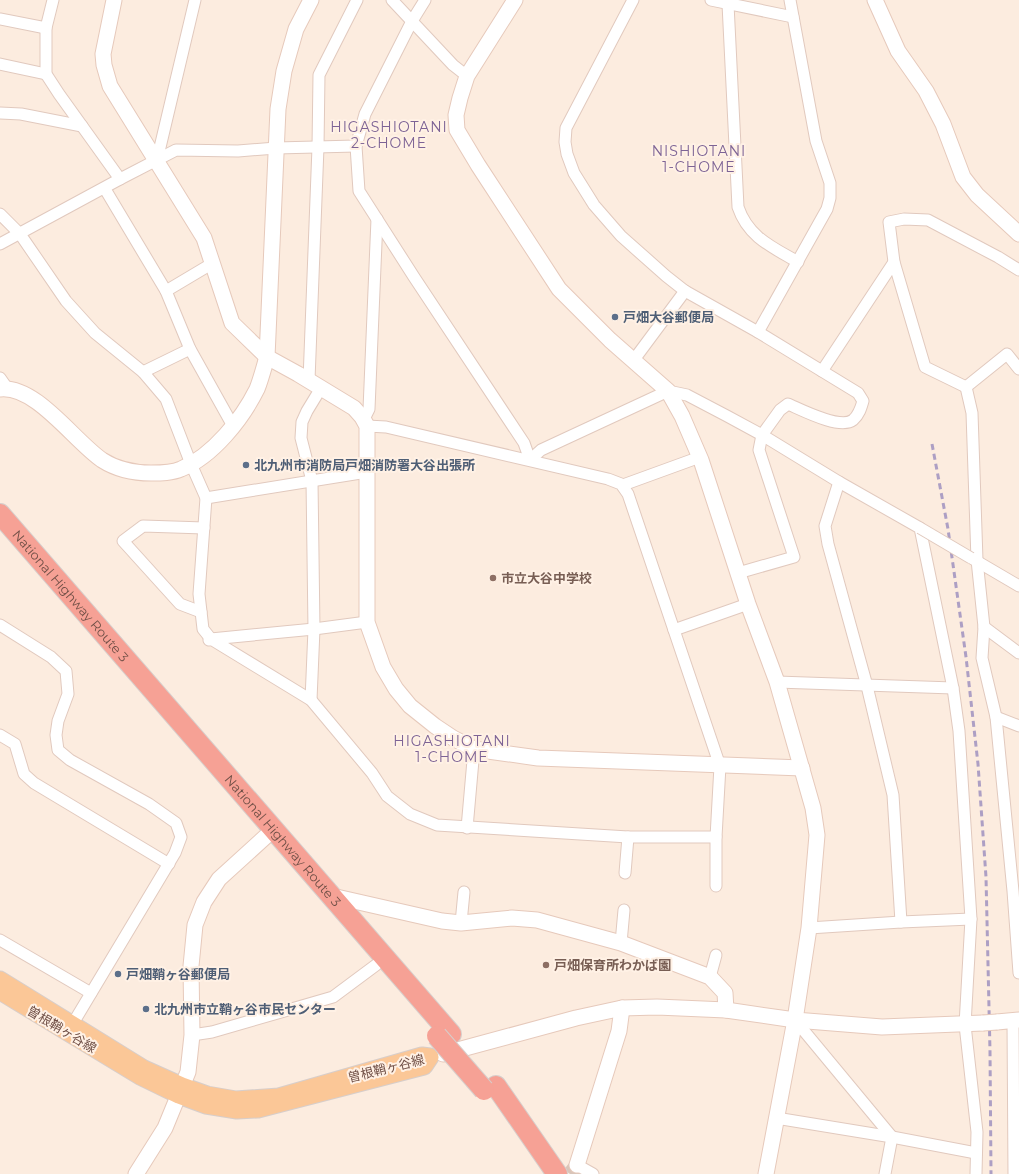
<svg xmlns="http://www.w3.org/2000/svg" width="1019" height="1174" font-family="Montserrat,'Noto Sans JP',sans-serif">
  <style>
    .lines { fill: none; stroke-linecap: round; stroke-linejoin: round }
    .secondary-tunnel { stroke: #d9c5b9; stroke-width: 15; stroke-dasharray: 15 8; stroke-linecap: butt }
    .street-casing { stroke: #e1c9be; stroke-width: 13 }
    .secondary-casing { stroke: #e6c9bb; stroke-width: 17 }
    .primary-casing { stroke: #d7cecb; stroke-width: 19 }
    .highway-casing { stroke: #d7cecb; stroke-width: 22 }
    .street { stroke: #fff; stroke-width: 11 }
    .secondary { stroke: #fff; stroke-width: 15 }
    .primary { stroke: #fbc797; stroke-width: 17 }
    .highway { stroke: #f6a195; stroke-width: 20 }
    .rail { stroke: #ad9fc4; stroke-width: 3; stroke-dasharray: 6 4; stroke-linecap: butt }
    .street-bridge-casing { stroke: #e1c9be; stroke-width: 13; stroke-linecap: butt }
    .secondary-bridge-casing { stroke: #e6c9bb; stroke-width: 17; stroke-linecap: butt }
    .highway-bridge-casing { stroke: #d7cecb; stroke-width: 22; stroke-linecap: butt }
    .street-bridge { stroke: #fff; stroke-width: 11 }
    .secondary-bridge { stroke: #fff; stroke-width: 15 }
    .highway-bridge { stroke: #f6a195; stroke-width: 20 }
    .service-dot { fill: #5c6f8a; stroke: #fff1e5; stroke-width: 1.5 }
    .education-dot { fill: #8d6e63; stroke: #fff1e5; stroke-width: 1.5 }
    .labels { text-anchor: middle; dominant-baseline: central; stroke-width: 4; stroke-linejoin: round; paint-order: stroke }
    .service-label { font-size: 13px; font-weight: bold; fill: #4e5e75; stroke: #fff1e5; text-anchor: start }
    .education-label { font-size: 13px; font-weight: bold; fill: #785e54; stroke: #fff1e5; text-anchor: start }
    .street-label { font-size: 13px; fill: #715047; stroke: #fff1e5 }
    .neighbourhood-label { font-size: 14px; letter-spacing: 1px; fill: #7d6395; stroke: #fff1e5 }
  </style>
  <rect width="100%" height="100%" fill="#fcecdf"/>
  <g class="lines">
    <path class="secondary-tunnel" d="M570,1174L577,1165"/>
    <defs>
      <g id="street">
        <path d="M53,0L46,28V74L59,94L120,179"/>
        <path d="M392,0L453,65L467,76"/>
        <path d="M425,0L412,21L365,114L356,146L359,191L414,277L524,443L530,460"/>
        <path d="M633,0L566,128L565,142L567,154L574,173L594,205L621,236L666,276L685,291L758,332L858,393L863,401C861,408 859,415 853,420C840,430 802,410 788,404L780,410L762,435L759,450L794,557L738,573"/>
        <path d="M711,0L793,17"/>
        <path d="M728,4L738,207C748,237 772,247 798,262"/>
        <path d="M0,19L46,28"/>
        <path d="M0,64L46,74"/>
        <path d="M0,113L21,114L82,126"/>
        <path d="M157,160L195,0"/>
        <path d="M105,189L166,291L190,349L233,426"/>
        <path d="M0,214L20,234L66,301L95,333L143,372L166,399L191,464L206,498L199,594L203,629L211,639L311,700L372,773L387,796L410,814L437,825L628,837H716"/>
        <path d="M0,244L120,179L176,150L238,151L276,148L356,146"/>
        <path d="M166,291L213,263"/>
        <path d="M758,332L827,209L830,198V183L816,141L790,0"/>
        <path d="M633,361L685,291"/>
        <path d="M822,371L894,262"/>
        <path d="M143,372L190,349"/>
        <path d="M0,378L7,388"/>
        <path d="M309,380L318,147L319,75L357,0"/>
        <path d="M966,387L972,413L977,560L984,627L982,658L996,717L1013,891L1019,973"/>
        <path d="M966,387L925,367L894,262L889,222L904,219L928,220L998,257L1019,270"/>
        <path d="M966,387L1007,354L1019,369"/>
        <path d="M364,419L369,409L377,219"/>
        <path d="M367,426L386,427L608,479L621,484L628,494L720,766L716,837V886"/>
        <path d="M530,460L541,450L668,391L687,395L727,416L762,435L839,482L920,528L953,688L959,731L971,919L965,1025L977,1132L976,1174"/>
        <path d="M839,482L825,526L828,544L867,686L893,795L901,922"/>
        <path d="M623,485L700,457"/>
        <path d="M206,498L367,472"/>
        <path d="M973,559L1019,586"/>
        <path d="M201,612L180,604L123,541L143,526L204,528"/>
        <path d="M0,625L51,657L66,671L68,694L58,721L56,735L58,750L70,760L149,804L176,823L181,837L175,853L69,1030"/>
        <path d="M984,627L1019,653"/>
        <path d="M674,630L748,604"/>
        <path d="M209,640L211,639L314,629L367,622"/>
        <path d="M777,682L953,688"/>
        <path d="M311,700L314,629L312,481L301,438L302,422L307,411L321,388"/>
        <path d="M996,717L1019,726"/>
        <path d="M0,735L15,744L24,774L34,783L169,864"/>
        <path d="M467,828L474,749"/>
        <path d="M625,873L628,837"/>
        <path d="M461,923L464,892"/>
        <path d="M809,928L901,922L971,919"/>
        <path d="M0,940L91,993"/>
        <path d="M621,943L624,910"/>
        <path d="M710,977L716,955"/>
        <path d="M795,1020L892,1137"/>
        <path d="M1013,1021L1014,1174"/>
        <path d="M192,1035L212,1032L333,997L376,965"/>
        <path d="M776,1118L892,1137L976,1153"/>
        <path d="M577,1165L593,1174"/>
        <path d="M885,1174L892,1137"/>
      </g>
      <g id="secondary">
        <path d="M114,0L103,54L104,65L110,86L204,238L232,323L267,357L298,374L354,408L362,417L367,426V622L383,667L396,689L410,706L435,726L453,738L474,749L538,758L802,768"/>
        <path d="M515,0L467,76L460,98L456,115L457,130L478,165L559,289L610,340L668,391L682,416L701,460L748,604L777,682L813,808L817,835L809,928L795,1020L766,1174"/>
        <path d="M875,0L898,51L926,91L943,124L963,177L977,195L1019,234"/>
        <path d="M0,389C36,385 74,441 102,460C116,469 135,473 151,473C161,473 172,473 181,469C213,456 242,419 257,389C261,379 264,367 267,357L278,109L284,71L296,29L311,0"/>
        <path d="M332,896L442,921L461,923L512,918L537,920L621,943L710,977L725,993L726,1010"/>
        <path d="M997,1022L1019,1020"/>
        <path d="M443,1054L576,1018L622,1008L657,1007L726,1010L795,1020L882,1027L983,1023"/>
        <path d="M577,1165L619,1031L622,1008"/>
        <path d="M136,1174L165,1128L188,1072L192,1035L191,966L195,925L204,902L219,879L274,829"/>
      </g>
      <path id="primary" d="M0,980L144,1069L182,1086L207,1095L236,1100L279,1097L422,1056L430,1057L424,1066L258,1109L237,1110L206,1105L179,1095L140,1076L0,991"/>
      <g id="highway">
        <path id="s1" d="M0,514L451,1034"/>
        <path d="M496,1086L557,1174"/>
      </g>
    </defs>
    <use href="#street" class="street-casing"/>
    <use href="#secondary" class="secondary-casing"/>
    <use href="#primary" class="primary-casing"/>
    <use href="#highway" class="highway-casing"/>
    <use href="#street" class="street"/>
    <use href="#secondary" class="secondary"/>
    <use href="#primary" class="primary"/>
    <use href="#highway" class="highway"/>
    <path class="rail" d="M932,444L948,529L966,657L978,764L986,877L990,1051L991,1174"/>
    <defs>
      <path id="street-bridge" d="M920,528L971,558"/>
      <path id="secondary-bridge" d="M983,1023L997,1022"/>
      <path id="highway-bridge" d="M437,1036L484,1090"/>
    </defs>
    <use href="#street-bridge" class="street-bridge-casing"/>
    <use href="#secondary-bridge" class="secondary-bridge-casing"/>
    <use href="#highway-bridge" class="highway-bridge-casing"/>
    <use href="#street-bridge" class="street-bridge"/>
    <use href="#secondary-bridge" class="secondary-bridge"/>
    <use href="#highway-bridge" class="highway-bridge"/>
  </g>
  <g class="service-dot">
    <circle cx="615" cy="317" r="4"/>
    <circle cx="246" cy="465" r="4"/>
    <circle cx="118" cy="974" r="4"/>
    <circle cx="146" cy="1009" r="4"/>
  </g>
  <g class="education-dot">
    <circle cx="493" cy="578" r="4"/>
    <circle cx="546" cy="965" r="4"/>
  </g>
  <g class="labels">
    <g class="service-label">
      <text x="623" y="317">戸畑大谷郵便局</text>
      <text x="254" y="465">北九州市消防局戸畑消防署大谷出張所</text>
      <text x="126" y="974">戸畑鞘ヶ谷郵便局</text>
      <text x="154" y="1009">北九州市立鞘ヶ谷市民センター</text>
    </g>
    <g class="education-label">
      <text x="501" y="578">市立大谷中学校</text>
      <text x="554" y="965">戸畑保育所わかば園</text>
    </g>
    <g class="street-label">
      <text stroke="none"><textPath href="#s1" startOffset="108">National Highway Route 3</textPath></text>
      <text stroke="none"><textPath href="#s1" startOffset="432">National Highway Route 3</textPath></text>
      <text transform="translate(62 1029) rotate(31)">曽根鞘ヶ谷線</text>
      <text transform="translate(386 1068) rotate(-14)">曽根鞘ヶ谷線</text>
    </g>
    <g class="neighbourhood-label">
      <text x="389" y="127">HIGASHIOTANI<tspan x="389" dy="16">2-CHOME</tspan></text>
      <text x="699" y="151">NISHIOTANI<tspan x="699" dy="16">1-CHOME</tspan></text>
      <text x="452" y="741">HIGASHIOTANI<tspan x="452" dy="16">1-CHOME</tspan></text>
    </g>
  </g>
</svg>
